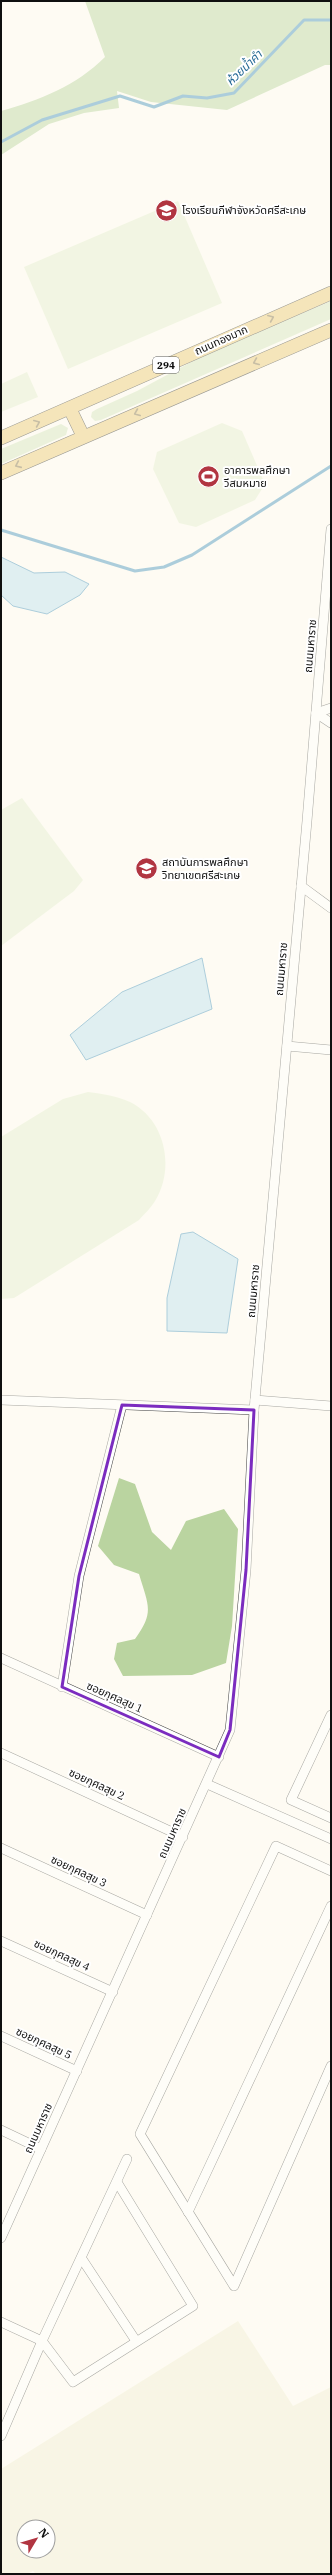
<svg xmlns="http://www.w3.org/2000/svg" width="332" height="2575" viewBox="0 0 332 2575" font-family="'IBM Plex Serif','Noto Sans Thai',serif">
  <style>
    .farmland { fill: #f2eed5; fill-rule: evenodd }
    .green { fill: #d5e5bf }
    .forest { fill: #bad4a0 }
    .pitch { fill: #e5eed0 }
    .water { fill: #bddff0; stroke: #4b96bf }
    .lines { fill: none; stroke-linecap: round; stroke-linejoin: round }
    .stream { stroke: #4b96bf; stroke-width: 3 }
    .minor-casing { stroke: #424242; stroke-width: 10 }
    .primary-casing { stroke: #202020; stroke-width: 14 }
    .minor { stroke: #fff; stroke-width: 9 }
    .primary { stroke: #eac977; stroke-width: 13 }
    .oneway { stroke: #877548 }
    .marked { fill: none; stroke: #7b2cbf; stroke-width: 3; stroke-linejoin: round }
    .labels { text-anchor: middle; stroke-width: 4; stroke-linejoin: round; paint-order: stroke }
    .shield { fill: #fff; stroke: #575757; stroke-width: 1 }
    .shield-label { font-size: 10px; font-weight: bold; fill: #0f0f0f }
    .poi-label { font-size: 11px; fill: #0f0f0f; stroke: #fff; text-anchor: start }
    .street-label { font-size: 11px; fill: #0f0f0f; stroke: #fff }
    .water-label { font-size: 12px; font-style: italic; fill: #256995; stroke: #fff }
  </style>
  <rect width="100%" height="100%" fill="#fefbf3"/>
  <path class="farmland" d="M238 2321 293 2406 331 2387V2574H36L33 2571 27 2574H1V2469ZM24 2527H48V2551H24Z"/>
  <g class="green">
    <polygon points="331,301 331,319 101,420 95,421 91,417 92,412 97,409 137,391 208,353"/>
    <polygon points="61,424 68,428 66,435 1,464 1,449"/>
  </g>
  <g class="forest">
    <path d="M85 1H331V65H325L227 110 151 102 117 91 119 108 84 113 49 124 1 155V111C40 100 76 86 105 57Z"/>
    <path d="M119 1478 135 1484 152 1532 171 1550 186 1521 224 1509 238 1529 232 1626 226 1663 192 1675 123 1676 114 1659 117 1643 135 1639C155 1612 148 1605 139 1574L114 1565 98 1546Z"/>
  </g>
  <g class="pitch">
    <polygon points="178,201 222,303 68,369 24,267"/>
    <polygon points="27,372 38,397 1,412 1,384"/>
    <polygon points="222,423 242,431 265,484 255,500 196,527 179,523 153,469 157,452"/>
    <polygon points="22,798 83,880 74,891 1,946 1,810"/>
    <path d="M88 1092C103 1094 117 1096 130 1102 166 1120 175 1169 155 1201 151 1208 144 1214 139 1220L14 1298 1 1299V1137L63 1099Z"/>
  </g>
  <g class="water">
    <polygon points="1,557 34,573 65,572 89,584 80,595 47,614 13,606 1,595"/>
    <polygon points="202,958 212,1009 86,1060 70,1035 122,992"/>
    <polygon points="193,1232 238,1259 227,1333 167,1331 167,1298 181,1234"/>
  </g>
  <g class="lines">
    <g class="stream">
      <polyline points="1,142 42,120 120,96 154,107 183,96 207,98 234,93 304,20 331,20"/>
      <polyline points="1,530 135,571 164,567 192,555 331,466"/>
    </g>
    <defs>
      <g id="minor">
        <polyline points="316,713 331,723"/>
        <polyline points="316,713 331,708"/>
        <polyline points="301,886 331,908"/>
        <polyline points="287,1046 331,1050"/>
        <polyline points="1,1400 254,1410"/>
        <polyline points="255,1400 331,1406"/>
        <polyline points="1,1658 219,1757"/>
        <polyline points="62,1687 79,1576 122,1405"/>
        <polyline points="331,1715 291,1800 331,1818"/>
        <polyline points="1,1753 183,1837"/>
        <polyline points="207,1784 331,1839"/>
        <polyline points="1,1848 147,1915"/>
        <polyline points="331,1871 276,1846 140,2134 234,2286 331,2066"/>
        <polyline points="1,1941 113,1992"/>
        <polyline points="1,2036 77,2071"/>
        <polyline points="1,2130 41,2149"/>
        <polyline points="188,2212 331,1906"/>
        <polyline points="1,2238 230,1730 246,1570 254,1410 307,821 331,529"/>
        <polyline points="82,2259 136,2341"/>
        <polyline points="1,2322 42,2341 73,2382 193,2306 117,2182"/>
        <polyline points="1,2436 42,2341 127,2159"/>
      </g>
      <g id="primary">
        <polyline points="70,409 83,436"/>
        <polyline points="1,438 331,293"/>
        <polyline points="1,473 331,330"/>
      </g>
    </defs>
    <use href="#minor" class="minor-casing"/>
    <use href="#primary" class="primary-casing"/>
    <use href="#minor" class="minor"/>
    <use href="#primary" class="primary"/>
  </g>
  <defs><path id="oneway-chevron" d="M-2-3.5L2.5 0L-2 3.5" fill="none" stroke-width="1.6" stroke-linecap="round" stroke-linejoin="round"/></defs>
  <g class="oneway">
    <use href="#oneway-chevron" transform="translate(271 318) rotate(-23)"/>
    <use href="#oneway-chevron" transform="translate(256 362) rotate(157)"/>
    <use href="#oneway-chevron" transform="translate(137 413) rotate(157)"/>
    <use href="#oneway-chevron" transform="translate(37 423) rotate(-23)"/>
    <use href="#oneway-chevron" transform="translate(18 465) rotate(156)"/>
  </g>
  <path d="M0 0H332V2575H0ZM122 1405 254 1410 246 1570 230 1730 219 1757 62 1687 79 1576Z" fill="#fefbf3" fill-opacity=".55" fill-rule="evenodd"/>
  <path class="marked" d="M122 1405 254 1410 246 1570 230 1730 219 1757 62 1687 79 1576Z"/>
  <defs>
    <symbol id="university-disc" viewBox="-11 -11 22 22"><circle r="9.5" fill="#b13541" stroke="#fff"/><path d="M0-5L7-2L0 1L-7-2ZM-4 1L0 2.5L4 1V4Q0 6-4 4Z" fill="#fff"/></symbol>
    <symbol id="stadium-disc" viewBox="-11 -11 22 22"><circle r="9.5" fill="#b13541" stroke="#fff"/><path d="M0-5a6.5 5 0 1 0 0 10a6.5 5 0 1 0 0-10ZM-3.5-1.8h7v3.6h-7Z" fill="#fff"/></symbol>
  </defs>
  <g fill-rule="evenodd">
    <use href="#university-disc" x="154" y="198" width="25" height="25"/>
    <use href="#stadium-disc" x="196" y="464" width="25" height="25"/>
    <use href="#university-disc" x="134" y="856" width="25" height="25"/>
  </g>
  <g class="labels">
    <rect class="shield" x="153" y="357" width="26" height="16" rx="3"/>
    <g class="shield-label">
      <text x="166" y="369">294</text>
    </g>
    <g class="poi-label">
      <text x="182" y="214">โรงเรียนกีฬาจังหวัดศรีสะเกษ</text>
      <text x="224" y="474">อาคารพลศึกษา<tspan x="224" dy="13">วีสมหมาย</tspan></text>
      <text x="162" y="866">สถาบันการพลศึกษา<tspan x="162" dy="13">วิทยาเขตศรีสะเกษ</tspan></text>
    </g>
    <g class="street-label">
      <text transform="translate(221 340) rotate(-24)" y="4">ถนนทองมาก</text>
      <text transform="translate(310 646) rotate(-85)" y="4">ถนนมหาราช</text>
      <text transform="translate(281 969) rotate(-85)" y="4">ถนนมหาราช</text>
      <text transform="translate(253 1291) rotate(-85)" y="4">ถนนมหาราช</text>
      <text transform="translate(115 1697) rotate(24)" y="4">ซอยกุศลสุข 1</text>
      <text transform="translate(97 1784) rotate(25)" y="4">ซอยกุศลสุข 2</text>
      <text transform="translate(172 1833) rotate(-66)" y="4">ถนนมหาราช</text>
      <text transform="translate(79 1871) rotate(25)" y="4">ซอยกุศลสุข 3</text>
      <text transform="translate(62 1955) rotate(25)" y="4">ซอยกุศลสุข 4</text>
      <text transform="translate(44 2043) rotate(25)" y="4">ซอยกุศลสุข 5</text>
      <text transform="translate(38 2128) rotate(-66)" y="4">ถนนมหาราช</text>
    </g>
    <g class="water-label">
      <text transform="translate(244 68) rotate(-44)" y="4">ห้วยน้ำคำ</text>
    </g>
  </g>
  <rect width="332" height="2575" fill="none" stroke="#0f0f0f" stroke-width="4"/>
  <g transform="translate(36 2539) rotate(52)"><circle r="19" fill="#ffffff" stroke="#9f9f9f"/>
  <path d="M0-3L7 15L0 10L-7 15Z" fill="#b13541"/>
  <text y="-6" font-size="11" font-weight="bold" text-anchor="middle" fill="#0f0f0f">N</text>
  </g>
</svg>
